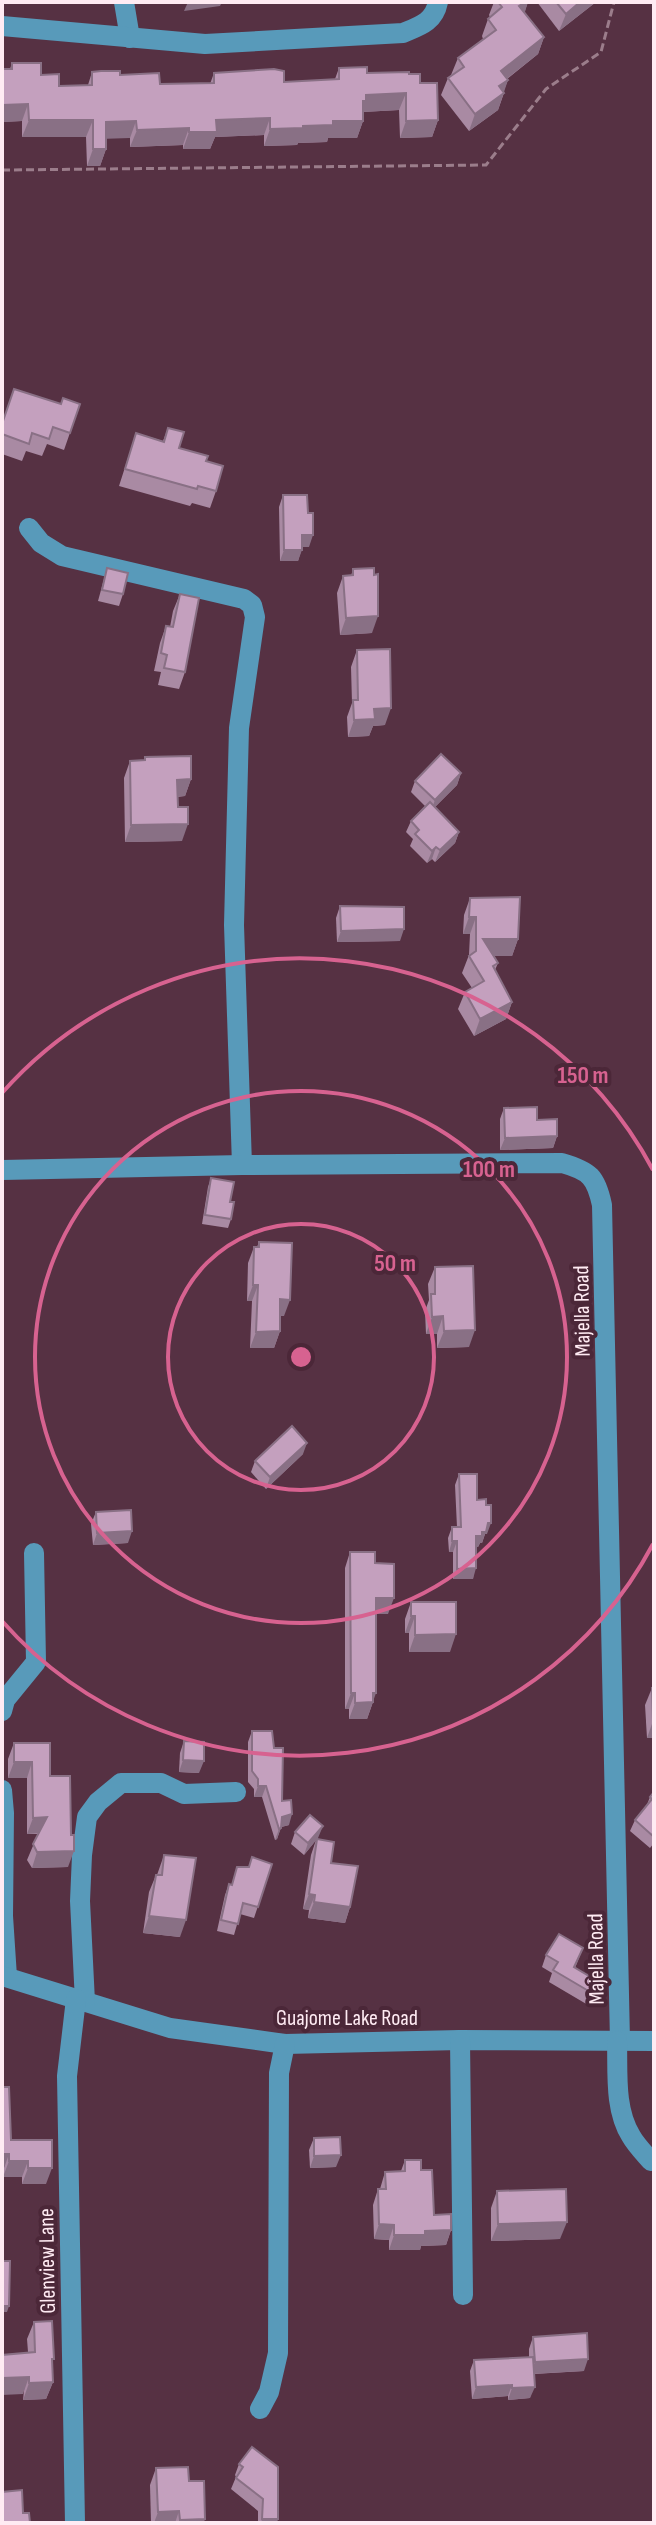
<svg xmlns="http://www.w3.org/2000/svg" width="656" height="2525" viewBox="0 0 656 2525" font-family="'Sofia Sans Condensed',sans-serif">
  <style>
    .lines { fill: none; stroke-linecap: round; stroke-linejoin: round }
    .path { stroke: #9b7d8b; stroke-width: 3; stroke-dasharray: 8 4; stroke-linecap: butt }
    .minor { stroke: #589aba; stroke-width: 20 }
    .wall { fill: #a98aa3 }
    .shaded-wall { fill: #897085 }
    .building { fill: #c4a0be; stroke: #897085; stroke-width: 2 }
    .ring { fill: none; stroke: #d76290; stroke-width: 4 }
    .labels { text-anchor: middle; stroke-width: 8; stroke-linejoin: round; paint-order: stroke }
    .street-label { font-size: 22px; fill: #ffebf3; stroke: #4b2738 }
    .centre { fill: #d76290; stroke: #4b2738; stroke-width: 4 }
    .ring-label { font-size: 24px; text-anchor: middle; font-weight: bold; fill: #d76290; stroke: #4b2738; stroke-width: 8; stroke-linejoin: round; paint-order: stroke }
  </style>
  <rect width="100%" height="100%" fill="#563143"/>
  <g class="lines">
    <polyline class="path" points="2,170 486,165 546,89 601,52 614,2"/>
    <g class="minor">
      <polyline points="124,2 130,38"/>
      <path d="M2 26 205 44 403 33C420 26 434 22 438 2"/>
      <polyline points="29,528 41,543 62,556 244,599 252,605 255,617 239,728 234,925 242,1165"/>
      <path d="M2 1170 242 1165 562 1163C590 1171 596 1177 602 1205L620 2041"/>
      <polyline points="2,1711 5,1700 36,1662 34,1553"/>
      <polyline points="2,1790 4,1813 3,1916 7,1977"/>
      <polyline points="2,1976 170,2028 285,2044 460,2040 654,2041"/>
      <polyline points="85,2002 80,1901 82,1855 87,1817 98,1802 121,1783 161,1783 184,1794 236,1792"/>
      <polyline points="460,2040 463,2295"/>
      <path d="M617 2041C618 2071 614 2109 631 2136 636 2145 644 2153 651 2161"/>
      <polyline points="260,2409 269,2392 278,2353 279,2073 285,2044"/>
      <polyline points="75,2523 67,2076 76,1999"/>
    </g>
  </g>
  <g class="wall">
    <polygon points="494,2 528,2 524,13 544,37 538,54 507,79 508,80 503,92 504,93 498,110 469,131 441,95 448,78 451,75 458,58 483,39 482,36 488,19 490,17 489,15"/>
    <polygon points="537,2 596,2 559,31"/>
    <polygon points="12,63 41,75 59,86 88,85 92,72 120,75 160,84 210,84 214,73 284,82 321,81 335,79 339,68 367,73 409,74 420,83 438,120 432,137 400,138 399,110 363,112 363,121 357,138 328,138 327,142 298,143 297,145 264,146 264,135 215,137 210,149 183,149 183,145 130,147 130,138 106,138 106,149 100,166 87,166 86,137 22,137 22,121 2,122 2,69 10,69"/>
    <polygon points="61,404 80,404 64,450 47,444 42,456 26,451 22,461 2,454 2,423"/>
    <polygon points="168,428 179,448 206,461 216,491 210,508 192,503 190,506 119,486 136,433 163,441"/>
    <polygon points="283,495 309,547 302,547 298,561 280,561 279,507"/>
    <polygon points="107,568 123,594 119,606 98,601"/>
    <polygon points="353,569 372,633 340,635 337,593 343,576 351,576"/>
    <polygon points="180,594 185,672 179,689 158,685 161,672 154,671 160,643 166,626 170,627 173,611"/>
    <polygon points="357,650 385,725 373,726 369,736 348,737 347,717 352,703 351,667"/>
    <polygon points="145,757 191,779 185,796 177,797 182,841 125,842 124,778 130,761 144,760"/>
    <polygon points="461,773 457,785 435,807 459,832 455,843 435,862 432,859 427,863 410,846 413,839 406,832 411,821 425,806 411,792 415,781"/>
    <polygon points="470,898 518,939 512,956 494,956 498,963 495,970 512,1002 506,1019 474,1036 458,1009 465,992 472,988 462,973 469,955 470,934 463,934 464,915"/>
    <polygon points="340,906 400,941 337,942 336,918"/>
    <polygon points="504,1108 537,1120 557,1136 553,1148 500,1150 500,1119"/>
    <polygon points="211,1178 230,1202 231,1219 228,1228 202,1224 208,1187"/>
    <polygon points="259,1242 284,1316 280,1316 280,1331 274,1348 250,1348 252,1301 247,1301 248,1263 254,1247 257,1247"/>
    <polygon points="435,1267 469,1347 437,1348 437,1334 426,1334 425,1311 429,1300 428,1284"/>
    <polygon points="303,1454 266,1489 251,1472 255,1461"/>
    <polygon points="459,1474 477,1500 487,1534 485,1534 482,1543 480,1543 478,1547 476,1547 473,1579 453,1579 453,1552 449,1552 448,1538 452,1527 457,1527 455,1485"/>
    <polygon points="96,1512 128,1543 93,1545 91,1524"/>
    <polygon points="350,1552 375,1563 388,1614 376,1614 373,1702 367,1719 349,1719 349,1709 345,1709 345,1568"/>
    <polygon points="411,1602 450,1652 409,1652 409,1633 405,1633 405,1619"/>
    <polygon points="652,1688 654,1738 647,1738 645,1705"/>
    <polygon points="252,1731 274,1748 282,1801 289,1825 281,1827 277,1839 275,1840 262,1797 254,1797 254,1789 248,1782 248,1742"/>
    <polygon points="184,1741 199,1773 179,1772 180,1753"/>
    <polygon points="14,1743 50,1776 68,1867 32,1868 27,1860 38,1834 27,1834 27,1778 8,1778 8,1759"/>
    <polygon points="654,1792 654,1843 650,1848 630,1831 635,1820 646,1807 650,1797"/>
    <polygon points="295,1832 318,1838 317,1839 331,1863 350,1907 345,1923 308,1918 309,1910 303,1909 311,1855 316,1840 304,1855 291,1844"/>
    <polygon points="164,1855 180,1937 143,1933 149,1892 156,1875 157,1875"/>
    <polygon points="272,1864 254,1918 240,1914 234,1935 217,1931 225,1895 229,1884 231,1885 248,1867"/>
    <polygon points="583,1948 575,1968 599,1982 594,1994 588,2005 549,1982 552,1973 542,1967 546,1955"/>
    <polygon points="314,2138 336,2167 310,2168 309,2150"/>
    <polygon points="11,2140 46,2184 22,2184 22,2177 3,2177 3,2171"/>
    <polygon points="405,2160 421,2170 434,2215 451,2230 446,2245 421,2246 420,2250 389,2250 389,2240 374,2239 373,2205 378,2189 380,2189 385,2172 401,2171"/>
    <polygon points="497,2191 560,2239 491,2241 491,2208"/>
    <polygon points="34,2322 52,2365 53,2382 46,2399 23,2400 28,2352 27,2339"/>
    <polygon points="533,2337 584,2371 534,2374 530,2398 508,2400 508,2396 472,2399 470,2371 474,2360 529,2357 529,2349"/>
    <polygon points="252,2447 277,2523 258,2523 258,2511 231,2489 236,2477 235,2475 239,2464"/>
    <polygon points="156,2468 189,2481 205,2519 203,2523 151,2523 150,2485"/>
  </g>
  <g class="shaded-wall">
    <polygon points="188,2 222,2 220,6 184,11"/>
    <polygon points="525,2 528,2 524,15 519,6"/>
    <polygon points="580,2 596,2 559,31 566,14"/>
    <polygon points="544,37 538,54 495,88 501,71"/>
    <polygon points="508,80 498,110 469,131 475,114 499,86"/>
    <polygon points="406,93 399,110 362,112 357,118 366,95"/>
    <polygon points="28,104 22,121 2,122 2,105"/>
    <polygon points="270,118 264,135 215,137 210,149 183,149 189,132 216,120"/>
    <polygon points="29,120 93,120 86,137 22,137"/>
    <polygon points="438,120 432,137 400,138 406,121"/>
    <polygon points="136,121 130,138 100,139 106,122"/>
    <polygon points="333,121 363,121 357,138 328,138 327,142 298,143 297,145 264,146 270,129"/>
    <polygon points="189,128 183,145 130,147 137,130"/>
    <polygon points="93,149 106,149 100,166 87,166"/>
    <polygon points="302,535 313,535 309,547 298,547"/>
    <polygon points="284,550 302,550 298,561 280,561"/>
    <polygon points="378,616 372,633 340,635 346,618"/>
    <polygon points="391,708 385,725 373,726 369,736 348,737 354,720 374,709"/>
    <polygon points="461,773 457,785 431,811 435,800"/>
    <polygon points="191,779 185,796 171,797 177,780"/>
    <polygon points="188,824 182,841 125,842 131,825"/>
    <polygon points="459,832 455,843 435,862 440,850"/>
    <polygon points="436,847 432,859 427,863 432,851"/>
    <polygon points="469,917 476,917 470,934 463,934"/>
    <polygon points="404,929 400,941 337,942 341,931"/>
    <polygon points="483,939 518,939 512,956 477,956"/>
    <polygon points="512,1002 506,1019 474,1036 480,1019"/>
    <polygon points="557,1136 553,1148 500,1150 505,1138"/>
    <polygon points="253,1285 258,1285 252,1301 247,1301"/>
    <polygon points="280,1299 290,1300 284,1316 274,1316"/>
    <polygon points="443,1316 437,1334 426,1334 432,1317"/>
    <polygon points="475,1330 469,1347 437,1348 444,1331"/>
    <polygon points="280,1331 274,1348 250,1348 256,1332"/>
    <polygon points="307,1443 303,1454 266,1489 270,1477"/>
    <polygon points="488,1523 491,1523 487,1534 485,1534 482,1543 480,1543 478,1547 472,1547 476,1536 482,1532"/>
    <polygon points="132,1531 128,1543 93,1545 97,1533"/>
    <polygon points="452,1541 457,1541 453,1552 449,1552"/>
    <polygon points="476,1568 473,1579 453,1579 457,1569"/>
    <polygon points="376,1598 394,1598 388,1614 370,1614"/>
    <polygon points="411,1616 415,1616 409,1633 405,1633"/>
    <polygon points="456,1634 450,1652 409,1652 415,1635"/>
    <polygon points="351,1693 355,1693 349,1709 345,1709"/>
    <polygon points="373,1693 376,1693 367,1719 349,1719 355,1703"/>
    <polygon points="653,1721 654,1721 654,1738 647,1738"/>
    <polygon points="183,1760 204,1761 199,1773 179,1772"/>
    <polygon points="14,1762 32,1762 27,1778 8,1778"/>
    <polygon points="258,1786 266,1786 262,1797 254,1797"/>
    <polygon points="292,1814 289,1825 278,1828 282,1817"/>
    <polygon points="47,1817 41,1833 27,1834 33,1818"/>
    <polygon points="323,1826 318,1838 304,1855 308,1843"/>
    <polygon points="281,1828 277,1839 275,1840 279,1829"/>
    <polygon points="74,1851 68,1867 32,1868 37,1852"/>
    <polygon points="309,1894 315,1895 309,1910 303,1909"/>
    <polygon points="314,1902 350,1907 345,1923 308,1918"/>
    <polygon points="149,1916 186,1920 180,1937 143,1933"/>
    <polygon points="599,1982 594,1994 588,2005 592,1993"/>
    <polygon points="2,2154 9,2154 3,2171 2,2171"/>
    <polygon points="341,2155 336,2167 310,2168 314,2156"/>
    <polygon points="9,2161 28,2161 22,2177 3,2177"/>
    <polygon points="28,2168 52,2168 46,2184 22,2184"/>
    <polygon points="567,2222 560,2239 491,2241 498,2224"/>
    <polygon points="379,2224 394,2225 389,2240 374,2239"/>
    <polygon points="451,2230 446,2245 421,2246 420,2250 389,2250 394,2235 425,2231"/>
    <polygon points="2,2306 9,2306 7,2312 2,2312"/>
    <polygon points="588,2359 584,2371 530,2374 535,2362"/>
    <polygon points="29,2377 23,2394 2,2395 2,2378"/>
    <polygon points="53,2382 46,2399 23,2400 29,2383"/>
    <polygon points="512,2385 508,2396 472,2399 476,2387"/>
    <polygon points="535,2387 530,2398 508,2400 512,2388"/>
    <polygon points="179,2511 175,2523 154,2523 158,2512"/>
    <polygon points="205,2519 203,2523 178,2523 180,2520"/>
    <polygon points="262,2519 278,2519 277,2523 261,2523"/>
  </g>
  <g class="building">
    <polygon points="498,2 525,2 519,6 544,37 501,71 508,80 499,86 504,93 475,114 448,78 464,67 458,58 496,30 488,19 502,7"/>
    <polygon points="556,2 580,2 566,14"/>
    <polygon points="12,63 41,63 41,75 59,74 59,86 92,85 92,72 101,71 120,71 120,75 159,73 160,84 214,83 214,73 274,69 284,71 284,82 339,79 339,68 367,67 367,73 409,72 409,74 420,74 420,83 437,83 438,120 406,121 406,93 366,95 366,101 363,101 363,121 333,121 333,125 303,126 303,128 270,129 270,118 216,120 217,132 189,132 189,128 137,130 136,121 106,122 106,149 93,149 93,120 29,120 28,104 2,105 2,69 12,69"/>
    <polygon points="14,389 61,404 63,398 80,404 70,433 53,427 49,439 32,433 29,444 2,434 2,424"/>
    <polygon points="168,428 184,432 179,448 208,456 206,461 223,466 216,491 198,486 197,489 125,469 136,433 164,442"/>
    <polygon points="283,495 307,495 308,513 313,513 313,535 302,535 302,550 284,550"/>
    <polygon points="107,568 128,573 123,594 102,590"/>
    <polygon points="374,568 374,575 378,574 378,616 346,618 343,576 353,575 353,569"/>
    <polygon points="180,594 199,598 185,672 164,668 167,655 161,653 166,626 173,627"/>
    <polygon points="390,649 391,708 374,709 375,719 354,720 353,700 358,700 357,650"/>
    <polygon points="441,754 461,773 435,800 415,781"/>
    <polygon points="191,756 191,779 177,780 178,807 188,807 188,824 131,825 130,761 145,760 145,757"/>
    <polygon points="430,802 459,832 440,850 436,847 432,851 415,834 419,830 411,821"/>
    <polygon points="520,897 518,939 483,939 498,963 493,966 512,1002 480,1019 465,992 484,981 469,956 476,951 476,917 469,917 470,898"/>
    <polygon points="340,906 404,907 404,929 341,931"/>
    <polygon points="537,1107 537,1120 557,1119 557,1136 505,1138 504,1108"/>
    <polygon points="211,1178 234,1182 230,1202 234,1202 231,1219 205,1215"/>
    <polygon points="259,1242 292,1243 290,1300 280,1299 280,1331 256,1332 258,1285 253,1285 254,1247 259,1247"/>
    <polygon points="473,1266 475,1330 444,1331 443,1316 432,1317 431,1294 435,1294 435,1267"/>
    <polygon points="292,1426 307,1443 270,1477 255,1461"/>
    <polygon points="459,1474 477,1474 477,1500 486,1499 486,1505 491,1505 491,1523 488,1523 486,1532 482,1532 482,1536 476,1536 476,1568 457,1569 457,1541 452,1541 452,1527 461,1527"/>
    <polygon points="131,1510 132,1531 97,1533 96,1512"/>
    <polygon points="350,1552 375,1552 375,1563 394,1564 394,1598 376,1598 376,1693 373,1693 373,1702 355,1703 355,1693 351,1693"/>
    <polygon points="411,1602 456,1602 456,1634 415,1635 415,1616 411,1616"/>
    <polygon points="652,1688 654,1688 654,1721 653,1721"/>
    <polygon points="252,1731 272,1731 274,1748 283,1748 282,1801 291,1800 292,1814 282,1817 281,1828 279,1829 266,1786 258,1786 258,1779 252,1771"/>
    <polygon points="184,1741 204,1742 204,1761 183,1760"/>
    <polygon points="14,1743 50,1743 50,1776 70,1776 71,1835 74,1835 74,1851 37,1852 33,1844 47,1817 33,1818 32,1762 14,1762"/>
    <polygon points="654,1792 654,1837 635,1820 652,1799 650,1797"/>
    <polygon points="310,1815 323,1826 308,1843 295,1832"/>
    <polygon points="317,1839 334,1842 331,1863 358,1866 350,1907 314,1902 315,1895 309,1894"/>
    <polygon points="164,1855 196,1858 186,1920 149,1916 156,1875 162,1875"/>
    <polygon points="252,1857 272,1864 258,1907 243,1903 238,1924 221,1920 229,1884 232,1885 237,1867 249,1867"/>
    <polygon points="559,1934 583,1948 574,1967 599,1982 592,1993 553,1970 558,1962 546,1955"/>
    <polygon points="2,2087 9,2087 11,2140 52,2140 52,2168 28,2168 28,2161 9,2161 9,2154 2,2154"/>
    <polygon points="340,2137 341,2155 314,2156 314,2138"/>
    <polygon points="405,2160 421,2160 421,2170 432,2170 434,2215 451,2214 451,2230 425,2231 425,2235 394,2235 394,2225 379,2224 378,2189 386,2189 385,2172 405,2171"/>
    <polygon points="566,2189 567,2222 498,2224 497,2191"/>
    <polygon points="2,2261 10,2261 9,2306 2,2306"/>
    <polygon points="52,2321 54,2359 52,2359 53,2382 29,2383 29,2377 2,2378 2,2355 35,2352 34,2322"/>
    <polygon points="587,2333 588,2359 535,2362 533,2337"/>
    <polygon points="533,2357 535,2387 512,2388 512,2385 476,2387 474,2360"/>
    <polygon points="252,2447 278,2467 278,2519 262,2519 263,2499 236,2478 243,2467 239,2464"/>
    <polygon points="188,2467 189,2481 204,2481 205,2519 180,2520 179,2511 158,2512 156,2468"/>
    <polygon points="22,2490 23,2513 29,2513 30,2523 2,2523 2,2492"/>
  </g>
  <g class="ring">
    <circle cx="301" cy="1357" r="133"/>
    <circle cx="301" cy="1357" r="266"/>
    <path d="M653 1544A399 399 0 0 1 2 1621M2 1093A399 399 0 0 1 653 1170"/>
  </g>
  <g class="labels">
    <g class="street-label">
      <text transform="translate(581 1311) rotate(-91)" y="8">Majella Road</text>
      <text transform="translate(595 1959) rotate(-91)" y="8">Majella Road</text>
      <text x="347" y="2025">Guajome Lake Road</text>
      <text transform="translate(46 2261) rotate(-91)" y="8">Glenview Lane</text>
    </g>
  </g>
  <circle cx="301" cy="1357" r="12" class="centre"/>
  <g class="ring-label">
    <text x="583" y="1083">150 m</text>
    <text x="489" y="1177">100 m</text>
    <text x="395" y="1271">50 m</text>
  </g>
  <rect width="656" height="2525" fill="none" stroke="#ffebf3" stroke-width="8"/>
</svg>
